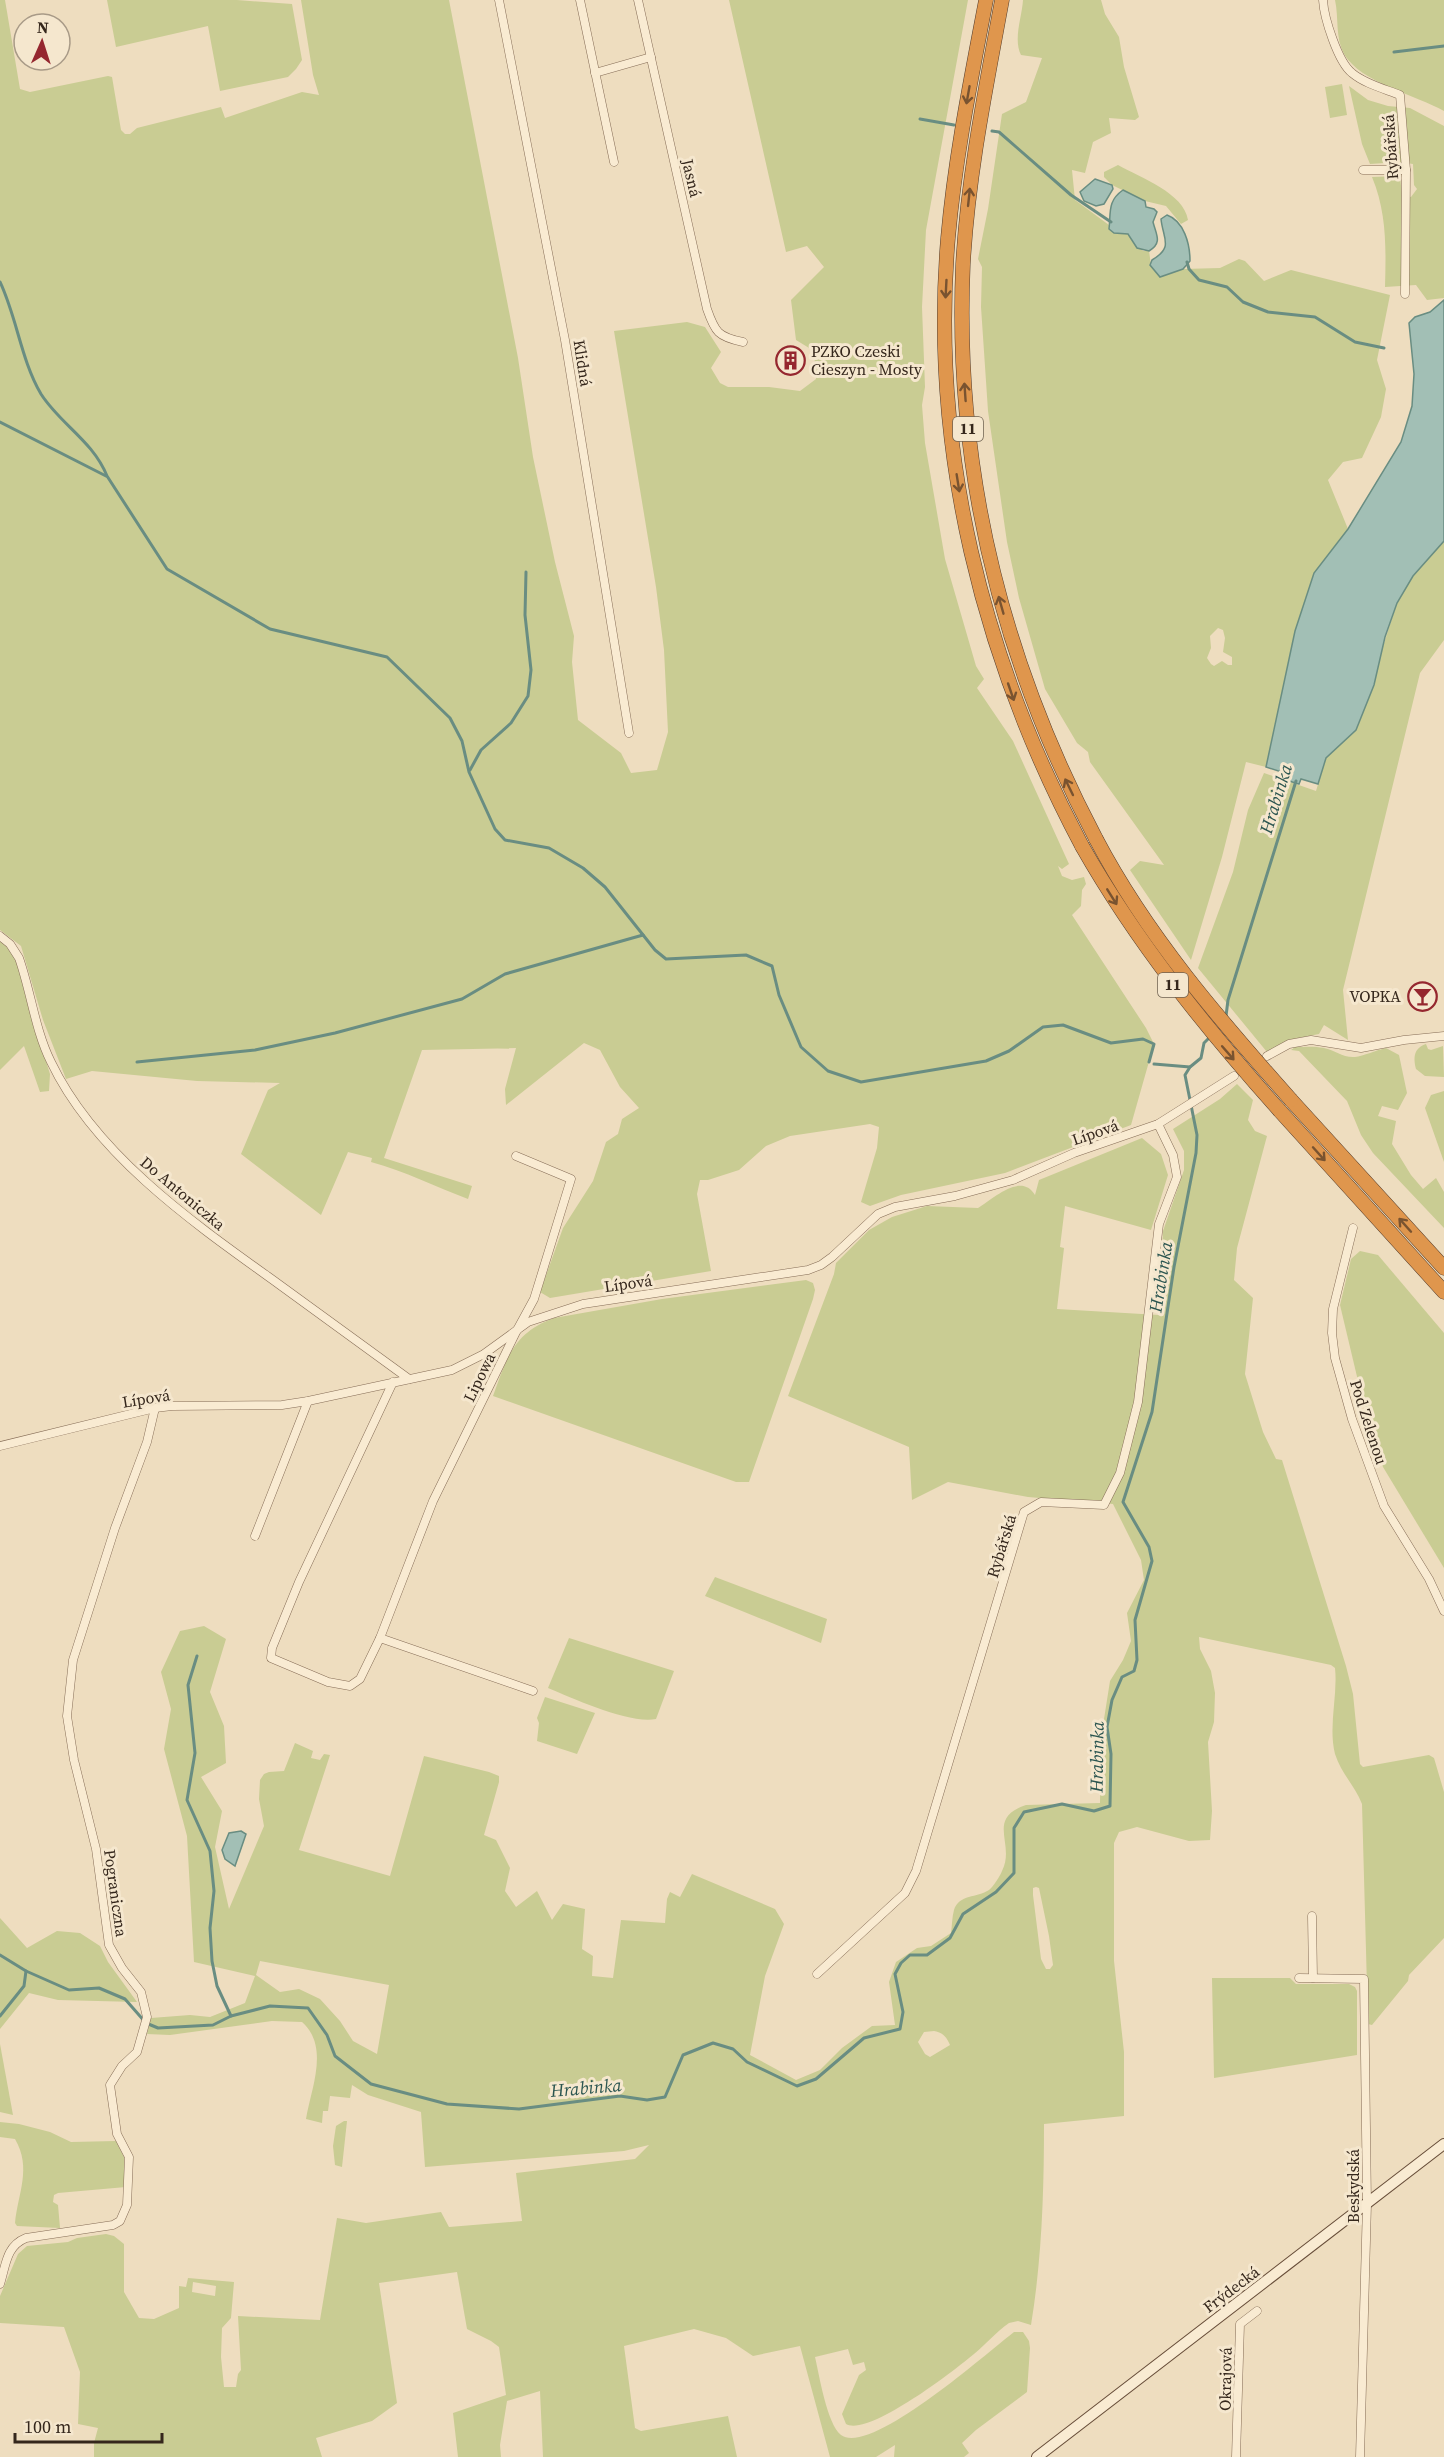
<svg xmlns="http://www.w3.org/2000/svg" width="1444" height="2457" viewBox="0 0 1444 2457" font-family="'Source Serif 4',serif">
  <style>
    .green { fill: #c9cc93; fill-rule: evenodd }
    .water { fill: #a2bfb5; stroke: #698d82; stroke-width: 1.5 }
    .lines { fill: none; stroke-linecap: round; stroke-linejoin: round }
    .stream { stroke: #698d82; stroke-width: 3 }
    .street-casing { stroke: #866d57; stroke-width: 9 }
    .secondary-casing { stroke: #684e3a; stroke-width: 12 }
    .highway-casing { stroke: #543c2c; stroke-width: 15 }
    .street { stroke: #f9ebd2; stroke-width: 8 }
    .secondary { stroke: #f9ebd2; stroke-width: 10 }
    .highway { stroke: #df964d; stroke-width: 14 }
    .highway-bridge-casing { stroke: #543c2c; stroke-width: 15; stroke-linecap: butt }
    .highway-bridge { stroke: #df964d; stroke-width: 14 }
    .oneway { stroke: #795330 }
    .labels { text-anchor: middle; stroke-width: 6; stroke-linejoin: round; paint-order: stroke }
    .shield { fill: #f5e7ce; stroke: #6f6151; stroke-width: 1.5 }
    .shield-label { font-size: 15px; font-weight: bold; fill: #35271c }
    .street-label { font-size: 16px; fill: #35271c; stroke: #f5e7ce }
    .poi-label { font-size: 16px; fill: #35271c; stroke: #f5e7ce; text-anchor: start }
    .water-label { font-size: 18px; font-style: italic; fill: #2b5550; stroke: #f5e7ce }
  </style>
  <rect width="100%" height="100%" fill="#eeddbf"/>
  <g class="green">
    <path d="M0 0H5L20 89 30 92 108 76 112 77 121 130 125 134H130L137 128 221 107 225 118 302 92 319 95 313 75 301 0H449L518 358 533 457 555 562 574 636 572 662 578 720 621 753 631 773 657 770 668 732 664 650 656 587 614 331 687 322 705 327 721 352 711 368 720 383 728 387H769L800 391 816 379 814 351 796 340 791 300 824 267 807 246 786 252 729 0H968L926 230 922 307 925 387 922 405 925 443 945 559 976 666 984 679 977 688 1013 741 1069 864 1062 869 1058 866 1062 876 1072 880 1084 877 1086 884 1082 890 1081 906 1072 915 1146 1028 1154 1044 1131 1125 1005 1173 901 1195 870 1206 861 1202 877 1148 879 1127 870 1124 790 1136 766 1146 739 1170 708 1180H700L697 1194 711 1271 550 1298 540 1292 563 1228 593 1181 606 1142 618 1134 622 1119 639 1108 620 1087 600 1050 584 1043 506 1105 505 1089 516 1048 422 1050 384 1158 472 1186 468 1199C436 1187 405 1171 371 1162L372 1158 348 1152 321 1215 241 1154 268 1090 280 1083 197 1081 92 1071 66 1079 43 1020 21 946 0 930Z"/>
    <polygon points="107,0 237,0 292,4 302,60 296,69 288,77 220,91 208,26 116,47"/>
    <path d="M1023 0H1101L1105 14 1119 37 1124 67 1139 117 1135 120 1109 118 1111 133 1093 142 1085 173 1072 170 1075 200 1109 225V229L1114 233 1128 234 1143 251H1149L1151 265 1160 277 1183 269 1220 268 1239 259 1245 261 1264 281 1291 270 1390 295 1377 360 1386 389 1381 417 1362 458 1343 462 1328 480 1348 529 1314 573 1295 631 1266 767 1246 762 1222 857 1191 960 1130 870 1140 861 1164 865 1090 762 1088 752 1077 743 1045 689 1019 598 1007 542 988 411 981 307 982 267 978 259 988 209 1002 114 1026 102 1042 58 1021 55C1013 39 1022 17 1023 0ZM1218 628 1223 630 1225 638 1223 652 1232 657V665H1228L1222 661 1214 666 1211 664 1207 658 1211 648 1210 636Z"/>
    <path d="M1335 0H1444V111C1416 95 1361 83 1344 54 1335 37 1339 18 1335 0Z"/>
    <polygon points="1342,84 1347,115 1330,118 1325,87"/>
    <path d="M1349 86 1368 100 1388 106 1410 108 1444 126V298L1427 300 1416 285 1385 287C1386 249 1387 213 1372 177L1400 176 1402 195 1411 197 1417 189 1414 185 1413 164 1399 162 1370 164 1362 144Z"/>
    <path d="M1118 165C1141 178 1184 193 1188 220L1181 224 1166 206 1145 201 1112 185 1104 177V172Z"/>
    <polygon points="1444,541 1444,640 1420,673 1343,990 1348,1040 1324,1025 1319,1034 1294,1039 1267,1052 1198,968 1233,872 1248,810 1264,773 1316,791 1326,758 1356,730 1397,603 1413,576"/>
    <polygon points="0,941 8,948 18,963 27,1001 50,1074 49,1091 40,1092 24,1046 0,1070"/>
    <path d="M1426 1044 1428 1049 1431 1050 1443 1046 1444 1077 1425 1076 1416 1069C1413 1057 1414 1048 1426 1044Z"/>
    <path d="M1295 1047C1304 1047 1314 1046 1324 1048 1335 1050 1343 1058 1355 1057 1363 1056 1377 1050 1386 1048L1399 1055 1407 1093 1398 1110 1382 1106 1378 1116 1396 1121 1392 1144 1411 1175 1423 1189 1436 1178 1444 1192V1228L1373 1153 1361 1135 1347 1101 1299 1051 1291 1050Z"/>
    <path d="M1237 1084 1253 1100 1248 1120 1255 1131 1267 1136 1237 1248 1234 1280 1253 1298 1245 1374 1263 1432 1276 1459 1282 1460 1346 1666 1353 1694 1360 1764 1363 1767 1429 1755 1434 1758 1444 1792V1938L1409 1975 1408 1981 1372 2025 1368 2024 1362 1804C1355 1786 1341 1773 1335 1754 1328 1726 1338 1696 1335 1668L1331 1665 1199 1637 1200 1649 1211 1671 1215 1693 1214 1722 1208 1742 1212 1811 1210 1840 1189 1841 1137 1827 1119 1832 1114 1843V1961L1124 2052V2116L1044 2124C1044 2191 1042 2258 1031 2325L1018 2321 1009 2323C996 2332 986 2344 974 2354 954 2371 868 2437 846 2424L842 2414 859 2375 866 2370 864 2362 853 2365 848 2349 815 2357C819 2374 827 2424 841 2435 870 2457 988 2352 1014 2332H1023L1029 2341 1030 2348 1027 2392 976 2430 962 2443 969 2453 964 2457H894L895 2445 876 2457H830L800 2346 753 2356 726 2338 694 2329 624 2346 635 2428 641 2431 728 2416 737 2457H543L540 2391 507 2401 500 2445 501 2457H458L453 2413 506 2395 499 2347 491 2341 467 2329 457 2272 379 2283 397 2403 372 2421 316 2438 322 2457H94V2443L98 2428 78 2424 80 2372 64 2327 0 2323V2296L18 2254 27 2246 68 2242 77 2238 106 2234 114 2236 124 2244V2292L139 2318 154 2319 179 2308V2286L186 2287 188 2278 234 2282 231 2318 222 2328 221 2357 224 2387H236L238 2374 241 2370 238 2316 320 2320 337 2218 366 2223 441 2212 449 2227 522 2221 516 2173 635 2159 649 2145 624 2151 425 2167 421 2112 368 2095 352 2085 350 2098 330 2096 328 2111H323L322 2123 306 2119C311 2088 330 2047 302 2022L272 2021 170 2035 147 2034 151 2018 190 2015 210 2017 245 2003 255 1976 194 1962 187 1836 164 1749 171 1709 161 1672 180 1631 204 1626 226 1639 210 1692 224 1726 226 1763 201 1777 222 1811 215 1847 229 1909 264 1826 259 1799 260 1780 264 1774 269 1772 284 1771 295 1743 313 1751 311 1758 320 1760 324 1754 330 1755 299 1850 390 1876 424 1756 489 1772 499 1776V1782L484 1835 496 1840 510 1868 505 1891 516 1907 537 1891 552 1920 563 1904 585 1909 582 1949 593 1956 592 1976 613 1978 621 1920 665 1923 667 1899 670 1892 680 1897 692 1874 775 1909 784 1924 765 1976 750 2055 796 2080 820 2070 842 2048 872 2026 895 2025 889 1982 896 1962 917 1948 931 1946 951 1933C952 1926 952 1917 954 1910 959 1894 977 1898 989 1890 993 1887 1000 1876 1002 1871 1016 1844 985 1819 1026 1805L1100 1803 1101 1738 1110 1681 1123 1660 1131 1641 1127 1613 1144 1580 1141 1560 1113 1504 1028 1497 948 1482 912 1500 909 1447 788 1396 834 1274 836 1263 869 1230 892 1217 927 1206 978 1208C994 1198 1021 1172 1035 1195L1039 1180 1142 1138 1161 1154 1168 1175 1151 1230 1065 1206 1060 1247 1064 1248 1057 1309 1159 1315 1163 1231 1184 1170V1151L1173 1129 1220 1099ZM1036 1887 1039 1888 1049 1936 1053 1965 1050 1969H1046L1041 1959 1033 1895V1888ZM260 1961 389 1985 377 2054 353 2041 340 2021 320 1999 299 1989 280 1992 256 1975ZM934 2031C943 2033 946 2036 950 2045L930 2057 925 2054 918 2042 924 2032ZM193 2282 216 2286 215 2296 192 2292Z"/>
    <polygon points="1444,1091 1444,1162 1425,1108 1431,1095"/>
    <polygon points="1360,1251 1378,1255 1444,1333 1444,1568 1383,1467 1359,1385 1340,1305 1351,1259"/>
    <path d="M806 1280 813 1283 815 1290 813 1299 749 1482H736L493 1396C507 1358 513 1333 554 1318L662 1299Z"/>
    <polygon points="715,1577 827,1619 821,1643 705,1596"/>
    <path d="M569 1638 674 1671 656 1719C628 1724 575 1699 548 1688Z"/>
    <polygon points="545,1697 595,1713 577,1754 537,1741 539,1723 537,1718"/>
    <polygon points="0,1918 27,1948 57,1931 80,1933 100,1946 108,1962 137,2002 58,2000 29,1993 0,2029"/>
    <polygon points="1212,1978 1290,1978 1296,1984 1349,1984 1355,1987 1357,1991 1357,2055 1214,2078"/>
    <polygon points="0,2044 13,2115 0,2112"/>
    <polygon points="344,2121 347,2121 342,2167 335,2165 333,2146 336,2126"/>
    <path d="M0 2122 19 2124 50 2132 71 2142 116 2141 124 2157 126 2187 58 2193 54 2195 53 2202 58 2205 60 2228 17 2226 15 2223C18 2193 32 2168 15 2139L0 2137Z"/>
  </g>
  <g class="water">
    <polygon points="1095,179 1112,185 1113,189 1104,204 1096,206 1084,201 1080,192"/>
    <path d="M1123 190 1145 201 1146 207 1154 209 1157 212 1153 222C1156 234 1163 243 1149 251L1137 248 1128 234 1114 233 1109 229C1111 213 1107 201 1123 190Z"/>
    <path d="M1167 215C1184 221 1190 244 1190 261L1183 269 1160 277 1150 265 1152 260C1174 247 1163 239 1161 219Z"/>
    <polygon points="1444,300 1444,541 1413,576 1397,603 1385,637 1374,685 1356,730 1326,758 1318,784 1301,779 1299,784 1289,781 1291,775 1266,767 1295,631 1314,573 1348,529 1401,442 1412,406 1414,374 1409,323 1415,317 1430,312"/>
    <polygon points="241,1831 246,1834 235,1866 225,1859 222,1850 229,1833"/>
  </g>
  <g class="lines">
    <g class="stream">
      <polyline points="1394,52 1444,46"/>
      <polyline points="920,119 954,125"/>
      <polyline points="992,131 999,132 1071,195 1111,222"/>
      <polyline points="1187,262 1189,269 1199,280 1227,287 1243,302 1268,312 1315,317 1355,342 1384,348"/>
      <path d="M0 282C17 318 21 360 41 394 60 424 93 441 107 476L167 569 270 629 387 657 450 718 462 741 469 772 495 829 505 840 549 848 583 868 605 887 655 950 666 959 746 955 772 966 779 995 801 1047 828 1071 861 1082 986 1061 1009 1051 1043 1027 1063 1025 1111 1043 1143 1039 1154 1044 1149 1062"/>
      <polyline points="0,422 106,476"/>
      <polyline points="470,770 481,750 511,723 528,696 531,670 525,615 526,572"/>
      <polyline points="1226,1016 1228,1000 1296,781"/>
      <polyline points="137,1062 255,1050 335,1033 462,999 505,974 643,935"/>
      <polyline points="1154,1064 1190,1067"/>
      <polyline points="197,1656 188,1685 195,1753 187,1800 210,1851 214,1891 210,1928 212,1961 217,1986 231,2016"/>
      <polyline points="0,1955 26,1971 69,1990 99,1988 125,1999 146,2023 158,2028 213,2025 231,2016 270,2006 308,2008 327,2035 335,2056 371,2084 447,2104 519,2109 620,2096 647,2100 665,2097 683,2055 713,2043 733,2049 747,2062 797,2086 816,2079 864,2038 900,2029 903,2012 895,1974 901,1963 910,1955 927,1955 950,1938 963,1914 996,1892 1014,1873 1014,1828 1024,1812 1062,1804 1094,1811 1110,1806 1111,1754 1107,1727 1112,1700 1122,1677 1134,1671 1137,1660 1135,1620 1152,1561 1149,1547 1123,1502 1152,1412 1174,1267 1196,1153 1197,1135 1185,1075 1190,1067 1201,1058 1204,1043 1210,1037"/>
      <polyline points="0,2016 24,1986 26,1971"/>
    </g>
    <defs>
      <g id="street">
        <polyline points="499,0 565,340 629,733"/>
        <polyline points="580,0 614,162"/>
        <path d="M638 0 707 309C715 332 718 337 743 342"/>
        <path d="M1323 0C1324 18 1338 62 1352 73 1365 84 1385 89 1400 95L1406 170 1405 294"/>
        <polyline points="595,73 651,57"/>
        <polyline points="1363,170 1406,170"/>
        <path d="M0 936 10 944 19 958C31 992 35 1030 51 1062 95 1154 192 1222 273 1280 318 1313 364 1346 409 1379"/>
        <polyline points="1267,1056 1289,1044 1311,1040 1361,1048 1404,1040 1444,1036"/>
        <polyline points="1353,1228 1333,1309 1332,1333 1335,1358 1352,1419 1384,1506 1429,1579 1444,1611"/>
        <polyline points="393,1382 299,1582 272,1648 271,1658 328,1682 350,1686 360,1679 380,1638 433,1501 516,1332 534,1299 571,1179 516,1156"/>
        <polyline points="0,1446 155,1408 172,1406 282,1405 308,1401 452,1370 484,1354 528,1322 583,1304 808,1270 821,1265 832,1257 878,1214 895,1207 955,1196 1013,1180 1074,1153 1158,1124 1234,1076"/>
        <polyline points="255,1536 308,1401"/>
        <polyline points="380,1638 533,1691"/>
        <polyline points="1312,1916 1313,1978"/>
        <polyline points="817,1974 905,1893 916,1871 1024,1512 1041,1502 1104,1505 1120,1473 1138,1402 1159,1224 1177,1177 1173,1155 1158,1124"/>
        <polyline points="1299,1978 1364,1979 1367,2204 1360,2457"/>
        <path d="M0 2284C6 2265 6 2246 26 2238L113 2225 120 2221 127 2205 129 2157 117 2134 110 2085 122 2066 137 2052 147 2017 141 1992 122 1968 109 1945 96 1849 74 1760 67 1716 73 1660 115 1528 147 1442 155 1408"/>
        <polyline points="1236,2457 1240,2324 1257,2311"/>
      </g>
      <polyline id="secondary" points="1037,2457 1444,2144"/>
      <g id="highway">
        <path d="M986 0C971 79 955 158 948 238 930 450 983 660 1082 846"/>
        <path d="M1002 0C986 87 968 175 963 264 954 468 1001 659 1096 839"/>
        <polyline points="1291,1100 1444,1268"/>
        <polyline points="1280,1111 1444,1292"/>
      </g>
    </defs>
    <use href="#street" class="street-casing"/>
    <use href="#secondary" class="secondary-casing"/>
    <use href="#highway" class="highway-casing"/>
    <use href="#street" class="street"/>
    <use href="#secondary" class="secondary"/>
    <use href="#highway" class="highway"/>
    <defs>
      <g id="highway-bridge">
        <path d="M1096 839C1147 936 1219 1019 1291 1100"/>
        <path d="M1082 846C1137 943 1206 1028 1280 1111"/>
      </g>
    </defs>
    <use href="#highway-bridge" class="highway-bridge-casing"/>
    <use href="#highway-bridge" class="highway-bridge"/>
  </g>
  <defs><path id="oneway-shaft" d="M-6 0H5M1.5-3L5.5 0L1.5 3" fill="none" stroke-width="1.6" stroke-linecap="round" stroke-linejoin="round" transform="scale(1.5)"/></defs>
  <g class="oneway">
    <use href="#oneway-shaft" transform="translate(968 95) rotate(100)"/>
    <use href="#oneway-shaft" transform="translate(969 197) rotate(-84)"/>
    <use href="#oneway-shaft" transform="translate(946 289) rotate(93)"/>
    <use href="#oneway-shaft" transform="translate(965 392) rotate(-94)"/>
    <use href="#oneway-shaft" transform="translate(958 483) rotate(81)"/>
    <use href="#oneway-shaft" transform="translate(1001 605) rotate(-106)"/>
    <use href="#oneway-shaft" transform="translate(1011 692) rotate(71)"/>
    <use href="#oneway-shaft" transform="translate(1069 787) rotate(-116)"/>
    <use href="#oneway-shaft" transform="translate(1112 897) rotate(58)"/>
    <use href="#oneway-shaft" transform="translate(1228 1053) rotate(49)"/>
    <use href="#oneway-shaft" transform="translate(1319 1154) rotate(48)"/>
    <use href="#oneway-shaft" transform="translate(1405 1225) rotate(-132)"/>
  </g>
  <defs>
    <symbol id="building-ring" viewBox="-11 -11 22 22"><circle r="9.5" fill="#f5e7ce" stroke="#95272f" stroke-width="1.5"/><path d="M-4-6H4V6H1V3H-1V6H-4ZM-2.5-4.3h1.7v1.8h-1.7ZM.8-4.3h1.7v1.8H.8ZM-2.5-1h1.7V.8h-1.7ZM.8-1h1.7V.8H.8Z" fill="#95272f"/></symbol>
    <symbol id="bar-ring" viewBox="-11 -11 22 22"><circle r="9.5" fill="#f5e7ce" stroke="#95272f" stroke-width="1.5"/><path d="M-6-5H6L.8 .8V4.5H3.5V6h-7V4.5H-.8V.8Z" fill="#95272f"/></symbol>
  </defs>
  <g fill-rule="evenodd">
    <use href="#building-ring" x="774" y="344" width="33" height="33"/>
    <use href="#bar-ring" x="1406" y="980" width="33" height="33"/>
  </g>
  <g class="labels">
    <g class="shield">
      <rect x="953" y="417" width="30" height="24" rx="4.5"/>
      <rect x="1158" y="973" width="30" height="24" rx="4.5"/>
    </g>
    <g class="shield-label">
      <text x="968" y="434">11</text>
      <text x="1173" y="990">11</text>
    </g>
    <g class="street-label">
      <text transform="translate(1390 147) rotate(-94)" y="6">Rybářská</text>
      <text transform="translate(692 178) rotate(77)" y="6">Jasná</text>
      <text transform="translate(583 363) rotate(81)" y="6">Klidná</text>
      <text transform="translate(1095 1132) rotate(-19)" y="6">Lípová</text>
      <text transform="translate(183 1193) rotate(40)" y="6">Do Antoniczka</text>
      <text transform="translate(628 1283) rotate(-8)" y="6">Lípová</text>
      <text transform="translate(479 1377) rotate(-64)" y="6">Lipowa</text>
      <text transform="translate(146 1398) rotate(-9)" y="6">Lípová</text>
      <text transform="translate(1369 1422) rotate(72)" y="6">Pod Zelenou</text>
      <text transform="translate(1001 1546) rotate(-73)" y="6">Rybářská</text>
      <text transform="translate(116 1893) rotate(82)" y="6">Pograniczna</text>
      <text transform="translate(1353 2186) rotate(-90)" y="6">Beskydská</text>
      <text transform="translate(1231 2289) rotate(-37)" y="6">Frýdecká</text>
      <text transform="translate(1225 2379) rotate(-89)" y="6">Okrajová</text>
    </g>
    <g class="poi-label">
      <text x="811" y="357">PZKO Czeski<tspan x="811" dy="18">Cieszyn - Mosty</tspan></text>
      <text x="1401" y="1002" text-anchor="end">VOPKA</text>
    </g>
    <g class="water-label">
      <text transform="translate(1276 799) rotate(-73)" y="6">Hrabinka</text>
      <text transform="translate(1161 1277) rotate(-81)" y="6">Hrabinka</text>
      <text transform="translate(1097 1757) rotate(-89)" y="6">Hrabinka</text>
      <text transform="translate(586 2088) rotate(-5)" y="6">Hrabinka</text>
    </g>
  </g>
  <g transform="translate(42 42) rotate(3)"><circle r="28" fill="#f5e7ce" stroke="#a89a87" stroke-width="1.5"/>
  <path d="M0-4.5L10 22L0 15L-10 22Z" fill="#95272f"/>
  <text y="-9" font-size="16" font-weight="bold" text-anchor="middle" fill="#35271c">N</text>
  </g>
  <path d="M15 2433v9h147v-9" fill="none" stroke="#35271c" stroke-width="3"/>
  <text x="24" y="2433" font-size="18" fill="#35271c" stroke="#f5e7ce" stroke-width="4.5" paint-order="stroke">100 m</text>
</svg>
